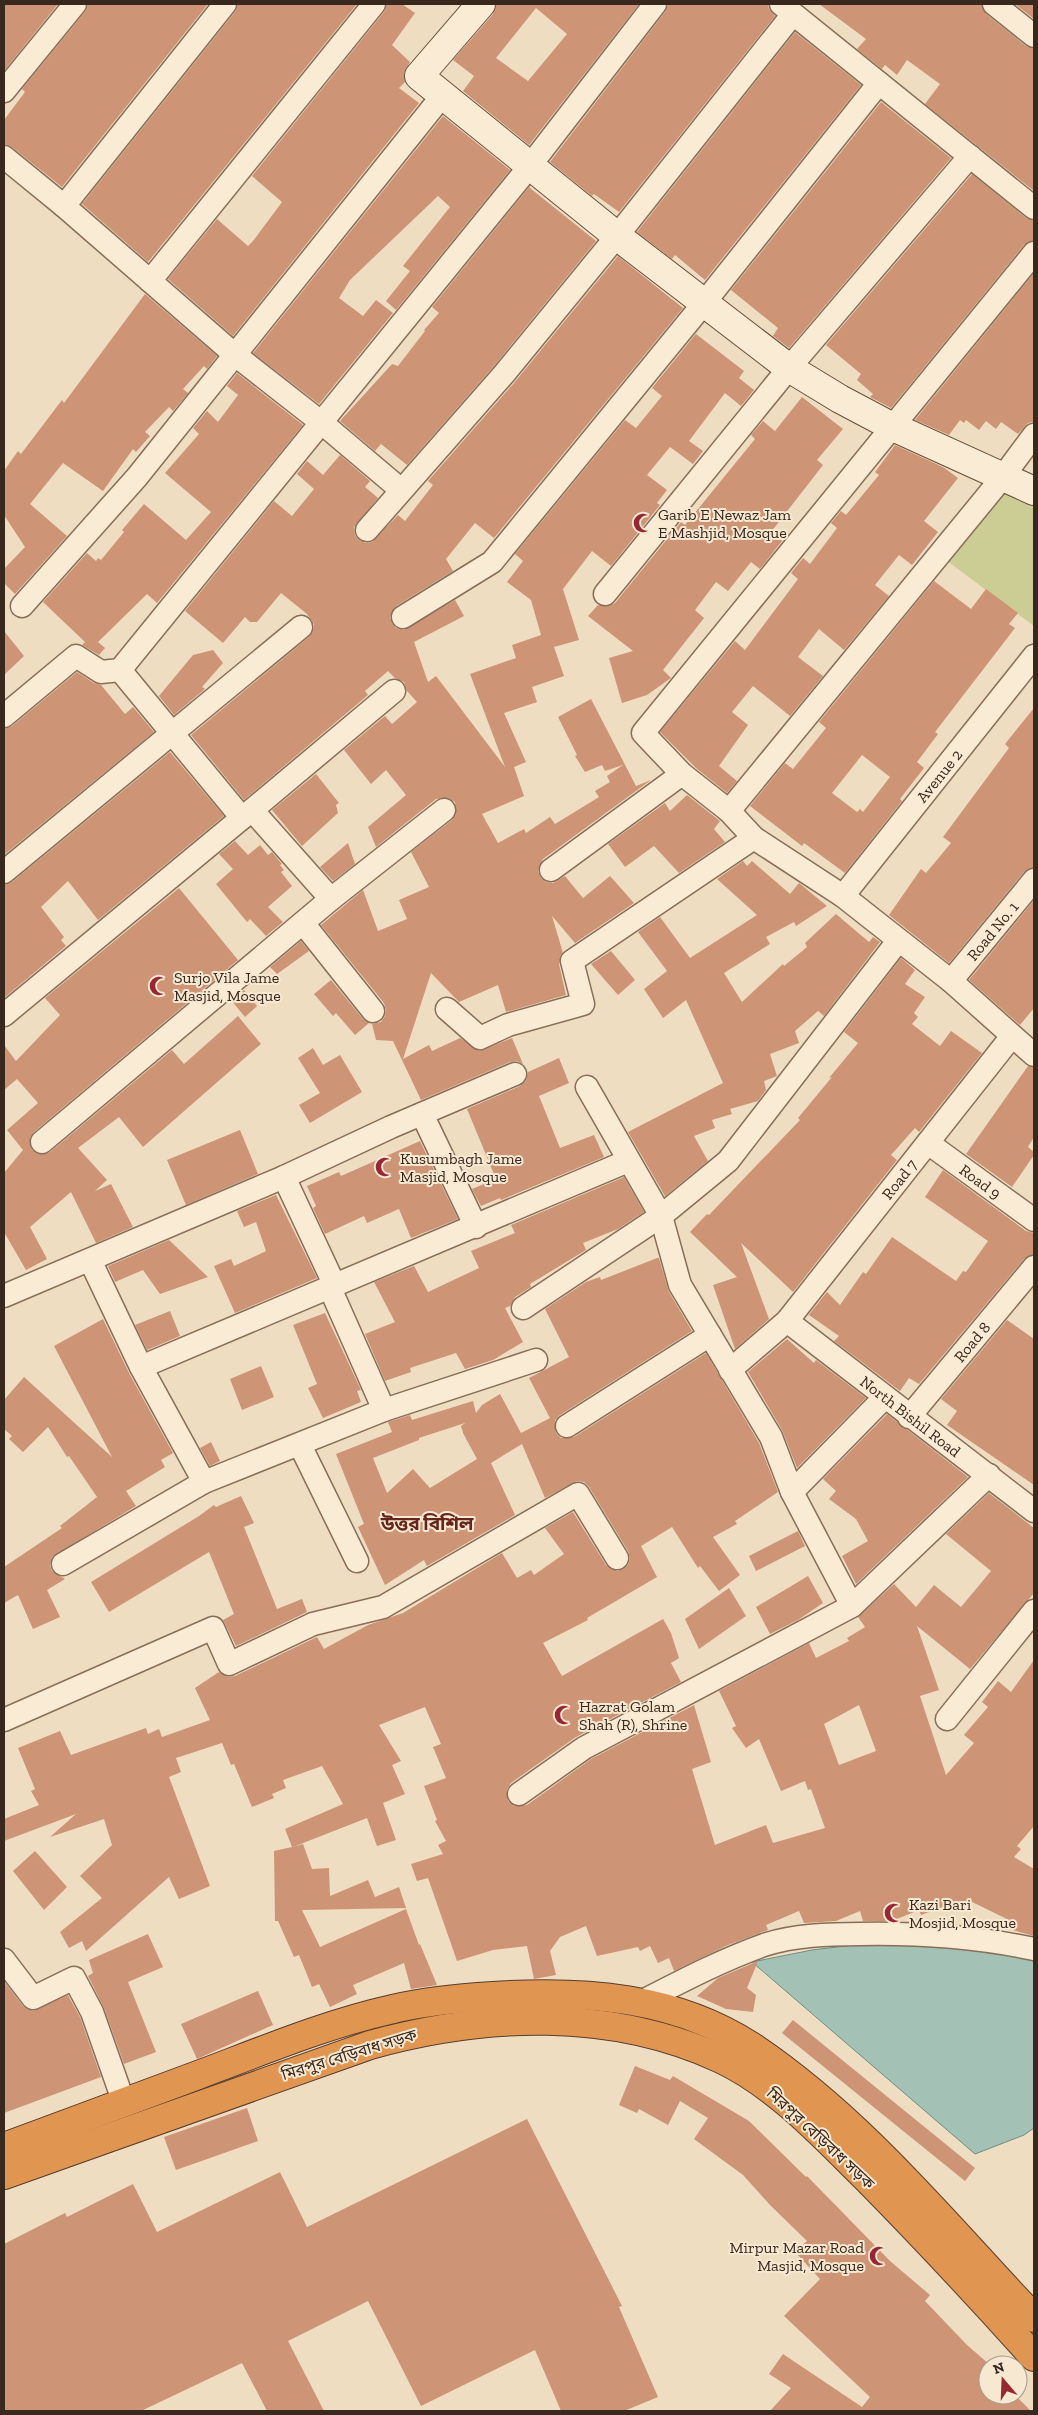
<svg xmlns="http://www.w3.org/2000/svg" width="1038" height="2415" viewBox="0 0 1038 2415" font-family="'Zilla Slab','Noto Sans Bengali',serif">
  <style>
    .green { fill: #cbcd95 }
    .water { fill: #a4c1b6; stroke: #6b8f83 }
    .building { fill: #ce9476; fill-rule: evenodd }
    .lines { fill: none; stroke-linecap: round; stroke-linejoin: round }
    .street-casing { stroke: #886e58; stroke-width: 25 }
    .secondary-casing { stroke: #6a4f3c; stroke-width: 30 }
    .highway-casing { stroke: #563d2d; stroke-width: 30 }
    .street { stroke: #f9ebd4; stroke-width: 22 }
    .secondary { stroke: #f9ebd4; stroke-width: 28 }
    .highway { stroke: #e09550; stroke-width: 28 }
    .labels { text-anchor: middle; stroke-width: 4; stroke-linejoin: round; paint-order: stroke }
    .poi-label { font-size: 16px; fill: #38281d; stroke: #f6e8d1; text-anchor: start }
    .street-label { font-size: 16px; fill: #38281d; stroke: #f6e8d1 }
    .quarter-label { font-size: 19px; font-weight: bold; fill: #65251b; stroke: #f6e8d1 }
  </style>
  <rect width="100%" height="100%" fill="#efddc1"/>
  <polygon class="green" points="1005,487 1034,499 1034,626 946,560"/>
  <polygon class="water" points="878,1942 953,1944 1034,1955 1034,2128 1024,2135 975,2154 752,1962 812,1950"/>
  <g class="building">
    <polygon points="4,4 58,4 4,71"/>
    <polygon points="88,4 208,4 62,187 12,147 4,144 4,120 25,92 22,89 85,12"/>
    <polygon points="238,4 357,4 148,262 82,204 235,12"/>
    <polygon points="387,4 402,4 415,13 392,45 410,62 404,73 405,82 399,88 419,103 233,336 168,279 217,219 248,246 253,241 282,202 252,176 384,12"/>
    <path d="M496 4H639L529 145 463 91 474 76 453 60 493 14ZM536 8 567 34 528 81 496 58Z"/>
    <polygon points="668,4 768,4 769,9 775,16 619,212 594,194 592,196 550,162 665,12"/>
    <polygon points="819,4 981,4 986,14 1026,46 1034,49 1034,191 925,104 940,84 907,60 897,75 885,65 882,69 857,49 866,39"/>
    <polygon points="1015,4 1034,4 1034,19"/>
    <polygon points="795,32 861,85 705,280 675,255 672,259 637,232"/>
    <polygon points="881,102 951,158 789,348 773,336 778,328 731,290"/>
    <polygon points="443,116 510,170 396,310 386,301 410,271 403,266 450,207 438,196 350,280 339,298 363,316 376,300 393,313 319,404 253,353"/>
    <polygon points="972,174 1026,218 1034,221 1034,240 1024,245 891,408 870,397 873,394 857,380 861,374 826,345"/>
    <polygon points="530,186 530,188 596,241 494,366 407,465 381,444 375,451 340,421 392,364 398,366 425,331 424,330 439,313 432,307"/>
    <polygon points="618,256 683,308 494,538 475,523 446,559 453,571 396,606 390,617 392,623 396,628 404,630 455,600 464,616 414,642 428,682 436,676 505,767 470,674 516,658 512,645 541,635 531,600 507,582 523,561 515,554 625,420 636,428 662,396 652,388 703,325 696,334 744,371 739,378 754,390 741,406 725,393 689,441 703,451 693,464 670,447 647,475 667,490 657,503 660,505 611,566 592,551 563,589 579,640 554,647 564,676 532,687 537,702 504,713 526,762 514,767 524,796 482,814 498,843 524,829 526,833 550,817 555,824 599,797 595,791 610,782 607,776 623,765 605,771 602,765 585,772 575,756 577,755 558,717 591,699 636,786 651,780 543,859 538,871 541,878 546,882 553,883 565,876 583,898 610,876 634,903 575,943 552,916 563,953 559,964 566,995 506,1012 498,985 459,1002 431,973 403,1059 429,1045 432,1051 460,1038 479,1051 512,1038 523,1064 517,1061 510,1062 421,1100 393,1041 376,1040 372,1024 381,1022 385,1016 386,1010 384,1003 321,925 363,890 378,931 407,919 399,900 429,887 411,852 452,820 456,814 455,802 448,798 436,799 376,847 368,827 406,795 386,770 371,784 344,750 385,716 392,724 417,702 407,691 404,682 395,678 388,671 365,691 368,695 244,800 191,735 309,637 313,631 314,624 307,614 281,593 257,622 250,622 245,617 223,643 185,611 274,501 292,516 314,489 297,474 307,461 323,475 340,455 370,481 365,487 378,498 354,527 355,535 359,540 365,543 372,542 398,515 405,521 433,485 428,481 514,383"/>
    <polygon points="1034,273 1034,422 1028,423 1018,434 1001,422 996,429 986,421 979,430 966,420 964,423 960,420 949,435 915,420"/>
    <polygon points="145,294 217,356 207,369 204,366 183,389 188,393 173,411 169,407 145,432 150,436 136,452 133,449 103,491 63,463 30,504 67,536 15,594 4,583 4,569 25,547 4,515 4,471 18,451 21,454 62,400 64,403"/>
    <polygon points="237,373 303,425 157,603 147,594 98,642 105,648 99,655 82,645 85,642 43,602 87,553 96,561 98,558 101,560 124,532 122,530 144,504 186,540 211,512 165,473 199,434 193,428 207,411 218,422 238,395 227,386"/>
    <polygon points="802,397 843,429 817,460 823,465 771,532 782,541 760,569 751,562 728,591 716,582 695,610 704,618 663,670 671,678 647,695 622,703 609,658 633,651 588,616 598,605 609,606 615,603 681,522 685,525 755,439 751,435 763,421 775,431"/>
    <polygon points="895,445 943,467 958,478 924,521 938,532 912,565 899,555 875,585 889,596 844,650 819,629 798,657 823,676 790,716 753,686 732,712 748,725 719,766 737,781 727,793 696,768 660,732 735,641 745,650 798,579 791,573 803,558 810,564 837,528 831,523 841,511 846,515 879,475 875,472"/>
    <path d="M934 581 971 609 986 589 1018 613 1009 624 1015 628 935 732 938 734 917 762 924 768 900 799 902 801 845 873 804 843 802 846 750 806 785 763 793 769 826 728 819 722ZM862 755 890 777 863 812 860 809 857 812 832 793Z"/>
    <polygon points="4,631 24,656 4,675"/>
    <polygon points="213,650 223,663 202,687 205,689 174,715 159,696 193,655"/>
    <polygon points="77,672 94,683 101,685 125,714 133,707 154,732 4,855 4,729 12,726"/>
    <polygon points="1034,708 1034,867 1024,872 949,963 889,915 921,869 926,873 951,843 943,837 1009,748 1005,744"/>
    <polygon points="170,752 224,816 98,920 68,881 41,907 64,937 61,940 66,946 4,998 4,885 12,882"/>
    <polygon points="316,774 339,803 336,805 338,813 302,846 272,810"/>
    <polygon points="687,795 720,821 714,829 725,842 679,873 654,846 625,867 608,844 665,803 670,811"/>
    <polygon points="235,841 248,855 260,845 268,855 272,852 282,864 280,865 284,870 281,872 292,886 268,907 283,922 266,936 250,919 247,922 216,884 233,869 219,854"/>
    <polygon points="348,843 355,864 333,881 320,867"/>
    <polygon points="743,861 747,866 752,861 790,894 799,883 827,906 796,926 794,922 766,937 770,944 724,973 742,1002 783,964 784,966 807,947 805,943 836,914 869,942 873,937 880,942 824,1016 818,1011 795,1031 799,1043 770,1054 777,1076 764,1081 766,1090 758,1101 730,1109 732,1114 712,1120 715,1128 694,1136 708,1161 665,1196 628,1132 723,1083 686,1000 663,1018 644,989 667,971 638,932 660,917 690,958 757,915 717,879"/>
    <polygon points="179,888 238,960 34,1132 30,1138 32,1150 38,1154 50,1152 172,1050 184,1064 238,1016 261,1044 143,1147 119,1117 78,1148 107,1180 95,1191 111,1184 133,1227 96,1243 71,1192 30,1227 47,1259 26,1270 4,1232 4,1173 23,1150 7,1130 38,1103 17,1079 4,1090 4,1045 16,1061 60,1015 45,998"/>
    <polygon points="1034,900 1034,1008 1020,1025 969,980"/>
    <polygon points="301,941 309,951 277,974 270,967"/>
    <polygon points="611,951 635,980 618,995 591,964"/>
    <polygon points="901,958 915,970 905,984 925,997 914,1013 918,1017 912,1024 940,1046 951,1031 982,1053 919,1132 915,1128 891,1155 897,1160 793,1292 741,1243 769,1319 735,1349 713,1285 737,1277 690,1232 707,1214 709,1215 800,1120 798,1118 832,1077 829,1078 858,1043 844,1032"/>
    <polygon points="331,980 363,1019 369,1023 355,1035 336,1013 333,1016 314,994"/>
    <polygon points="244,990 257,1006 245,1017 231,1000"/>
    <polygon points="313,1048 323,1065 340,1055 362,1092 310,1123 299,1105 320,1093 298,1058"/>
    <polygon points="559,1058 569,1083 539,1096 560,1148 594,1135 604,1157 501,1200 500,1198 481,1206 472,1189 496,1179 467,1109 520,1086 526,1081 528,1072"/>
    <polygon points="1028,1066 1034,1068 1034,1137 1028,1147 1034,1152 1034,1155 1012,1187 966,1154"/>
    <polygon points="240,1130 258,1174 186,1205 167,1160"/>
    <polygon points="420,1141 458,1219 411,1238 399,1209 367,1223 364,1216 325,1234 313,1208 316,1206 307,1186 339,1172 341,1176"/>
    <polygon points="943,1170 1026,1231 1034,1233 1034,1254 1024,1259 919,1384 909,1378 900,1391 834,1341 839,1336 809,1315 807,1317 827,1292 840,1305 863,1272 866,1274 892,1237 956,1281 963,1271 966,1272 988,1241 925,1197"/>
    <polygon points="624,1177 644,1212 618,1229 583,1243 586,1250 530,1284 531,1287 515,1297 510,1306 505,1308 523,1342 493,1360 465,1369 456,1353 410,1368 411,1372 385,1381 365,1334 395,1322 374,1282 414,1266 428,1292 479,1268 471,1251 515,1233 511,1225"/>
    <polygon points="276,1195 317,1278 235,1313 214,1266 231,1259 234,1266 266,1251 256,1222 244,1227 237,1211"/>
    <polygon points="169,1240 208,1277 160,1294 143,1270 115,1282 108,1266"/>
    <path d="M657 1258H659L669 1292 692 1331 560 1415 555 1420 556 1433 561 1438 574 1437 706 1353 759 1443 778 1492 735 1521 737 1524 713 1537 740 1575 719 1591 700 1566 698 1568 672 1527 641 1546 657 1577 587 1618 588 1620 543 1643 562 1676 663 1619 671 1633 679 1658 671 1663 681 1682 576 1737 511 1783 507 1789 508 1801 514 1806 527 1805 591 1759 694 1705 711 1762 692 1769 715 1845 766 1825 773 1843 825 1828 811 1789 808 1790 805 1781 781 1791 759 1739 746 1748 732 1728 736 1726 719 1691 809 1643 816 1658 849 1641 847 1638 865 1627 858 1617 894 1584 916 1607 934 1585 961 1607 991 1571 946 1534 989 1493 1034 1528V1593L970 1669 917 1626 939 1690 920 1696 946 1775 974 1743 964 1735 988 1707 982 1702 998 1681 1011 1692 1034 1660V1826L1017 1846 1021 1849 1014 1857 1034 1869V1936L1009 1929 1013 1922 968 1900 954 1905 953 1903 921 1915 919 1910 892 1921H863L860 1911 836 1921 804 1923 799 1911 766 1925 768 1930 728 1945 674 1971 669 1958 658 1963 650 1946 640 1951 638 1947 597 1956 586 1926 560 1937 550 1951 556 1975 534 1979 527 1946 493 1950 457 1961 428 1878 417 1881 411 1864 443 1854 438 1845 446 1841 435 1821 437 1820 424 1786 446 1778 433 1747 441 1744 425 1707 379 1725 401 1761 392 1765 405 1794 383 1803 396 1840 377 1846 367 1818 293 1847 303 1844 312 1869 329 1868 330 1896 368 1880 375 1897 399 1887 406 1908 302 1910 320 1947 406 1909 419 1945 420 1944 437 1985 411 1989 404 1963 353 1985 357 1994 330 2007 319 1984 312 1987 299 1955 294 1957 278 1921H275L274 1851 292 1847 285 1829 343 1804 322 1766 283 1780 286 1788 272 1794 274 1798 252 1807 234 1764 231 1765 222 1743 176 1758 181 1772 169 1777 210 1886 179 1899 169 1877 86 1951 82 1941 69 1948 60 1932 102 1898 80 1876 112 1845 104 1819 50 1837 76 1814 4 1841V1819L39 1805 31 1791 35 1789 18 1748 60 1731 71 1755 146 1728 148 1734 159 1729 162 1737 210 1720 195 1688 219 1672 227 1677 235 1676 317 1637 324 1649 368 1625 403 1613 502 1553 517 1578 531 1570 534 1575 564 1554 545 1528 573 1512 606 1565 617 1571 623 1569 628 1565 630 1558 628 1551 589 1487 584 1482 577 1481 545 1498 522 1444 491 1463 515 1515 427 1566 424 1560 385 1585 358 1527 364 1524 336 1454 392 1432 388 1422 410 1415 412 1420 473 1401 476 1413 482 1405 500 1394 521 1433 550 1418 529 1378 569 1357 545 1309 586 1282 600 1277 601 1280ZM465 1423 461 1426 463 1433 477 1459 430 1488 413 1469 387 1493 373 1458 419 1440V1438ZM859 1705 876 1751 839 1765 824 1724Z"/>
    <polygon points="170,1311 180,1336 147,1350 135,1325"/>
    <polygon points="325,1313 361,1390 357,1391 361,1402 323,1418 308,1388 317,1384 293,1325"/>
    <polygon points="103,1319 129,1373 173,1453 161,1460 165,1467 126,1491 136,1506 52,1557 50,1565 52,1571 65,1579 47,1590 60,1617 33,1629 18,1595 4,1603 4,1567 62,1528 60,1526 97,1497 69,1456 67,1457 48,1427 23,1452 9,1439 12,1436 4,1429 4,1400 24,1377 112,1457 54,1346"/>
    <polygon points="1007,1320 1034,1339 1034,1485 947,1425 957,1411 941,1399"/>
    <polygon points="787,1339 814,1363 816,1360 866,1398 797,1468 782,1430 748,1372"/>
    <polygon points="261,1366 274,1397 242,1410 230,1379"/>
    <polygon points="887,1414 968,1477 856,1584 842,1556 868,1541 856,1519 829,1499 836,1491 823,1479"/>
    <polygon points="211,1442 220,1461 210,1466 200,1448"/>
    <polygon points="241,1496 254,1523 244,1527 277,1609 302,1599 307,1612 236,1646 223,1620 234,1614 209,1552 109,1612 91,1582 199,1516 214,1505 216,1507"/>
    <polygon points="798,1531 805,1546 756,1571 749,1556"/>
    <polygon points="808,1576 823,1603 798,1620 770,1634 756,1607"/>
    <polygon points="729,1588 746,1616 699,1649 685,1619"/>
    <polygon points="35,1851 67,1887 44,1910 13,1871"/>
    <polygon points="148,1934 163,1967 128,1982 156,2052 124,2064 104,2008 88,1976 93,1973 89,1960"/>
    <polygon points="758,1961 747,1988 756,1995 753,2012 726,2009 697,1996 718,1978"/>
    <polygon points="4,1981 23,2006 33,2011 68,1995 80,2017 101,2077 4,2113"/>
    <polygon points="258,1991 273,2025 197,2059 181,2024"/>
    <polygon points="793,2020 975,2168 965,2181 782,2033"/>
    <polygon points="635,2066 670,2080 673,2076 749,2121 806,2177 807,2176 890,2261 930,2295 925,2301 967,2345 990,2365 986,2365 988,2367 988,2395 1015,2395 1031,2411 770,2411 791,2388 769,2374 783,2354 862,2407 870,2397 784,2316 820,2279 795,2252 807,2241 770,2205 743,2175 694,2139 708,2118 680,2101 668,2125 639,2109 637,2113 619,2105"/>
    <polygon points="247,2108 258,2141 176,2170 164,2137"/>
    <polygon points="527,2119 622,2306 619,2307 658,2397 624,2411 561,2411 535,2350 421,2406 368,2301 288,2341 324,2411 267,2411 242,2363 141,2411 4,2411 4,2244 65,2213 67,2217 133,2184 157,2232 280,2172 307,2227"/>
  </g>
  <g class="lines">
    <defs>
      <g id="street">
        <polyline points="781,4 1034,208"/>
        <polyline points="994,4 1034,36"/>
        <polyline points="4,91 75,4"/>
        <polyline points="4,157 64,206 234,354 322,423 400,489"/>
        <polyline points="64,206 225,4"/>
        <polyline points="1034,253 643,733 682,774 729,811 754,838 843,896 951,981 1034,1055"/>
        <polyline points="150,281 374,4"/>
        <polyline points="367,530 504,374 617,236 793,14"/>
        <polyline points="605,594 789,368 970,156"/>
        <polyline points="22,606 137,477 442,96"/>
        <polyline points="403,617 492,562 704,303 879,83"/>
        <polyline points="120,670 242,818 252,810 331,899"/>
        <polyline points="4,716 76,656 101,672 120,670 529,167 655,4"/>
        <polyline points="252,810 394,691"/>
        <polyline points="729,811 1002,478 1034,435"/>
        <polyline points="551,870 682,774"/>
        <polyline points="4,872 301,627"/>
        <path id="s1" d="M843 896 1034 656"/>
        <polyline points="303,923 373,1011"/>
        <path id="s2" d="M951 981 1034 880"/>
        <polyline points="447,1009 480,1038 508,1025 583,1004 572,961 754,838"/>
        <polyline points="4,1015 242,818"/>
        <polyline points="587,1087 661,1216 680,1285 771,1437 792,1492 852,1606"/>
        <polyline points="422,1114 476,1227"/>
        <polyline points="42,1142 331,899 444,810"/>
        <path id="s3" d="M928 1143 1034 1220"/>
        <polyline points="284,1177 335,1286"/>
        <polyline points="90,1260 141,1367 204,1482"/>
        <polyline points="330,1288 384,1410 536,1360"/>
        <polyline points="4,1296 284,1177 391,1127 515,1074"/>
        <polyline points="523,1308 661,1216 728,1161 898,941"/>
        <path id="s4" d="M787 1321 1034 1511"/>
        <polyline points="141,1367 628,1161"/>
        <path id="s5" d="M730 1370 787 1321 1012 1036"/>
        <path id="s6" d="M909 1417 1034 1267"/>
        <polyline points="567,1426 710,1335"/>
        <polyline points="300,1445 357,1561"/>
        <polyline points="792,1492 885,1397"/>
        <polyline points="63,1564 204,1482 384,1410"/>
        <polyline points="947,1719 1034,1611"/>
        <polyline points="4,1720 213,1628 229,1664 313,1624 383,1607 578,1494 617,1558"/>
        <polyline points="519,1794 584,1748 852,1606 989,1475"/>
        <polyline points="4,1960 33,1998 74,1978 92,2012 124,2103"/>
        <path d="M643 2001C682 1981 722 1960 764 1945 794 1935 829 1934 861 1934 919 1933 977 1937 1034 1949"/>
      </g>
      <polyline id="secondary" points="481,4 419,76 617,236 789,368 840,399 891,426 1034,491"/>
      <g id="highway">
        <path d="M4 2147C68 2123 133 2099 198 2075 262 2051 326 2024 393 2009 426 2001 460 1998 493 1996 583 1990 676 1996 754 2048 862 2121 946 2225 1034 2318"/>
        <path d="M4 2175 370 2045C485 2013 611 2008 721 2059 778 2086 823 2136 868 2180 925 2238 980 2297 1034 2357"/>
      </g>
    </defs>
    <use href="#street" class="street-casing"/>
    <use href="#secondary" class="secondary-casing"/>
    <use href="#highway" class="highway-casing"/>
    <use href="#street" class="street"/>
    <use href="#secondary" class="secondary"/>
    <use href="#highway" class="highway"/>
  </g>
  <defs>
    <symbol id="mosque-bare" viewBox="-9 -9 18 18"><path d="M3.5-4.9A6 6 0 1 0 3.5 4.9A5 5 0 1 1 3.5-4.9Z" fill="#982731" stroke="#f6e8d1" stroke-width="2.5" paint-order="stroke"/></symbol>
  </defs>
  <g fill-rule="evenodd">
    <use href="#mosque-bare" x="629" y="509" width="28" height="28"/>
    <use href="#mosque-bare" x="145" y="972" width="28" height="28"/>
    <use href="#mosque-bare" x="371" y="1153" width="28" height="28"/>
    <use href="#mosque-bare" x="550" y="1701" width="28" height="28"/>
    <use href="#mosque-bare" x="880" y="1899" width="28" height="28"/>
    <use href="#mosque-bare" x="865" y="2242" width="28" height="28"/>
  </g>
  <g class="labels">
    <g class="poi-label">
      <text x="658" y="520">Garib E Newaz Jam<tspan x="658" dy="18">E Mashjid, Mosque</tspan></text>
      <text x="174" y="983">Surjo Vila Jame<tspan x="174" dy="18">Masjid, Mosque</tspan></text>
      <text x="400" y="1164">Kusumbagh Jame<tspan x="400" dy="18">Masjid, Mosque</tspan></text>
      <text x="579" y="1712">Hazrat Golam<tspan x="579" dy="18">Shah (R), Shrine</tspan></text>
      <text x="909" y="1910">Kazi Bari<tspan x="909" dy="18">Mosjid, Mosque</tspan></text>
      <text x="864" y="2253" text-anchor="end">Mirpur Mazar Road<tspan x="864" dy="18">Masjid, Mosque</tspan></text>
    </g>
    <g class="street-label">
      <text dy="6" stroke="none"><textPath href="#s1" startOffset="154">Avenue 2</textPath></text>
      <text dy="6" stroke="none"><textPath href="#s2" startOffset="65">Road No. 1</textPath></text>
      <text dy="6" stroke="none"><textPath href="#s5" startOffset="256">Road 7</textPath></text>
      <text dy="6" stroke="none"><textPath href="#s3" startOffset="65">Road 9</textPath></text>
      <text dy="6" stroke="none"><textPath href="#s6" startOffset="98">Road 8</textPath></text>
      <text dy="6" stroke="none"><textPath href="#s4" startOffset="156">North Bishil Road</textPath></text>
      <text transform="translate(349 2054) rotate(-17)" y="6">মিরপুর বেড়িবাধ সড়ক</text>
      <text transform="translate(821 2138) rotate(43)" y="6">মিরপুর বেড়িবাধ সড়ক</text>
    </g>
    <g class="quarter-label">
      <text x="427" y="1530">উত্তর বিশিল</text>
    </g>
  </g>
  <rect width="1038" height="2415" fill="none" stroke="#38281d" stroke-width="10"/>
  <g transform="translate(1003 2380) rotate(341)"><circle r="24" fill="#f6e8d1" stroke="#aa9b89"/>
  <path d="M0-4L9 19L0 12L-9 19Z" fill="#982731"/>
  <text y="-8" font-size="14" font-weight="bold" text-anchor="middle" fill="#38281d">N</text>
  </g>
</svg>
